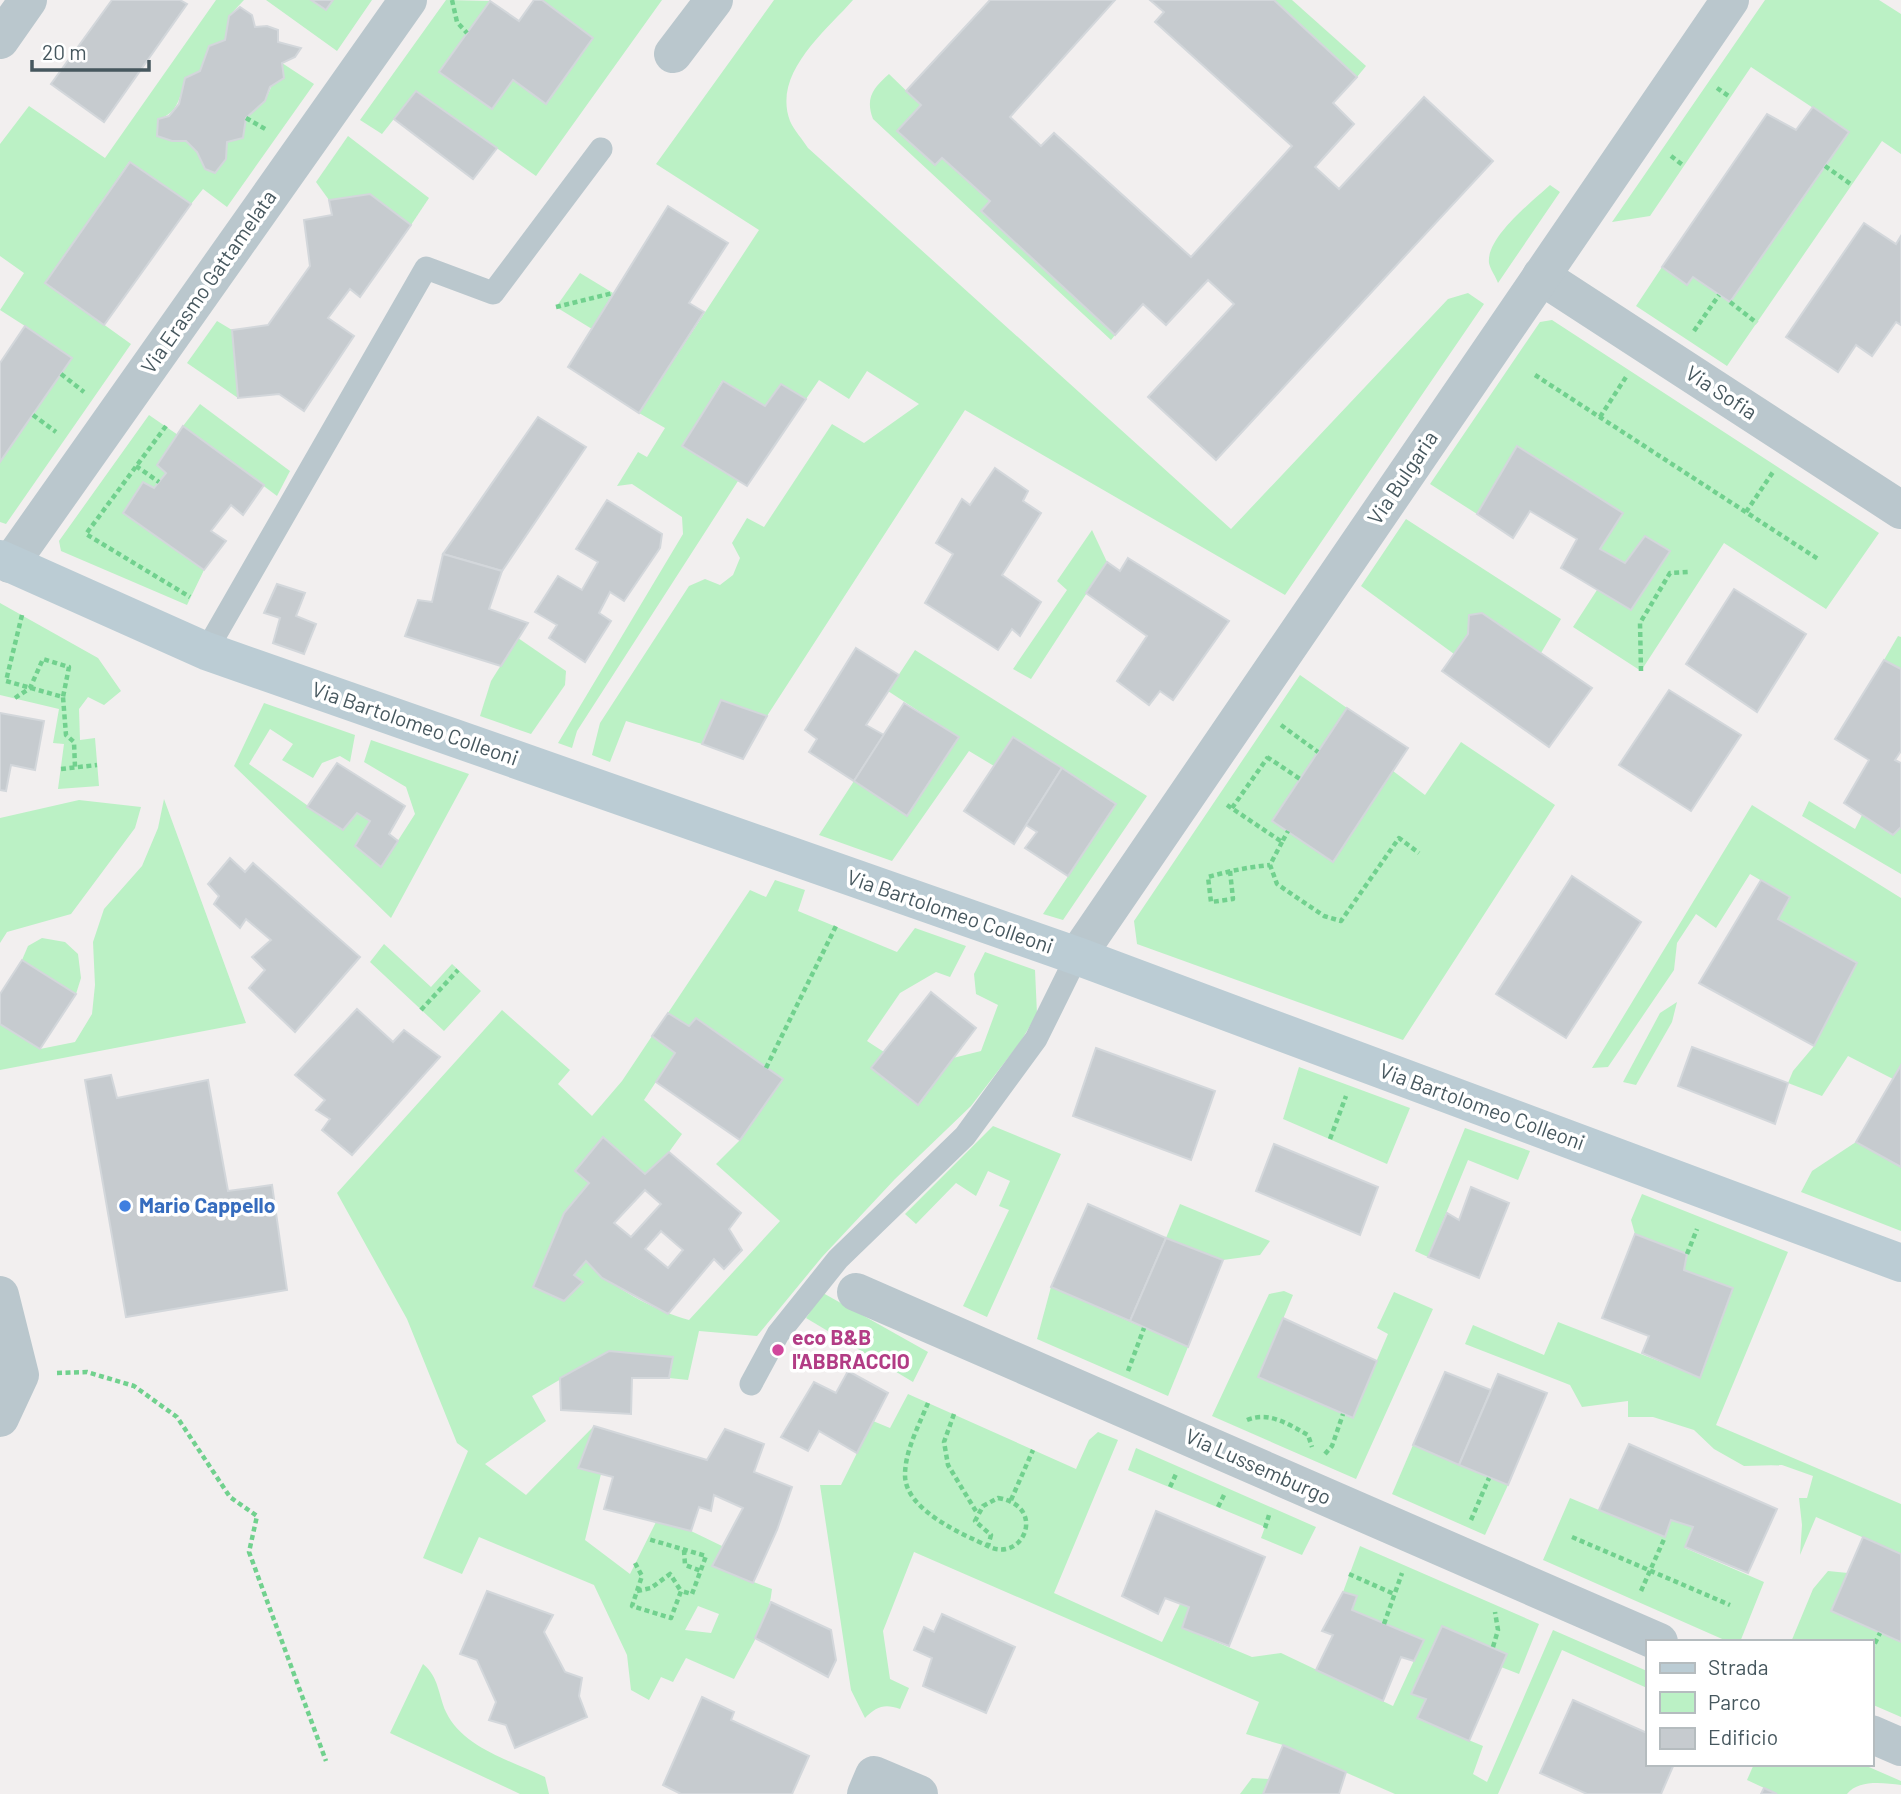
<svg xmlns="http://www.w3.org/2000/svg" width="1901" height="1794" viewBox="0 0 1901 1794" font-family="Barlow,sans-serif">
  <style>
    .green { fill: #bbf1c5; fill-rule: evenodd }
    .building { fill: #c6cbcf; stroke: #d3d7db; stroke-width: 2; fill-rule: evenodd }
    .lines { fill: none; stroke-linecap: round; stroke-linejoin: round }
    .path { stroke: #71d18e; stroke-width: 4.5; stroke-dasharray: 5 3.5; stroke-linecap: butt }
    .lane { stroke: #bac7cd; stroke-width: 23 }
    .street { stroke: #bac7cd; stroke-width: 38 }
    .secondary { stroke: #bbccd4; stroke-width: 38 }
    .shop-dot { fill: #3f7fe0; stroke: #fff; stroke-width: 2.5 }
    .hotel-dot { fill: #d1479c; stroke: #fff; stroke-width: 2.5 }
    .labels { text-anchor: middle; stroke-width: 7; stroke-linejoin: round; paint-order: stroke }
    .street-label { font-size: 21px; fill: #46575e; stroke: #fff }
    .shop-label { font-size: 21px; font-weight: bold; fill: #366cbe; stroke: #fff; text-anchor: start }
    .hotel-label { font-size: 21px; font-weight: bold; fill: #b23c85; stroke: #fff; text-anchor: start }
  </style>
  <rect width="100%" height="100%" fill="#f2efef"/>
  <g class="green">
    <path d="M216 0H244L229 16 225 40 209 46 200 71 185 79C180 97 178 113 159 119L158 136 172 141H186L197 152 205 169 215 172 226 159 227 142 243 138 246 118 265 101 282 63 314 84 227 207 203 189 191 204 129 162 46 283 131 344 6 524 0 522V462L25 326 0 310 24 273 0 256V144L29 106 105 158Z"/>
    <polygon points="266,0 311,0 326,10 333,0 372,0 337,51"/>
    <polygon points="446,0 490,1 439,72 491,109 513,80 546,103 593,38 542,0 662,0 536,176 416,91 382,134 360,120"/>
    <path d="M774 0H853C826 31 772 73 790 121 794 130 803 140 808 148L1231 529 1448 299 1468 293 1484 304 1285 595 965 410 767 716 721 700 702 744 626 721 610 762 592 755 600 723 689 586 705 579 720 585 733 575 740 558 732 543 747 518 764 527 832 424 864 443 919 404 867 371 849 399 819 380 806 399 781 384 765 406 722 381 683 446 738 481 577 731 572 748 558 743 683 534 682 517 632 484 617 486 638 452 647 457 665 428 639 413 759 230 656 164Z"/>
    <polygon points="1274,0 1292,0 1366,66 1357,77"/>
    <polygon points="1765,0 1879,0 1901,14 1901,154 1882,141 1727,366 1636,306 1662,267 1687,285 1693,277 1730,302 1848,131 1751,67 1650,216 1612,222"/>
    <path d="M889 74 921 105 898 131 934 165 942 158 990 201 981 211 1115 335 1111 340 873 119C865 98 873 88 889 74Z"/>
    <polygon points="348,136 429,198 411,225 329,200 316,182"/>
    <path d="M1550 185 1560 192 1498 283C1496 277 1490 269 1489 263 1486 237 1533 201 1550 185Z"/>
    <polygon points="580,273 613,293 592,329 556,307"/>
    <polygon points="1552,320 1879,533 1826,609 1724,543 1641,671 1573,627 1597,590 1631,610 1669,550 1645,536 1625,563 1600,549 1622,514 1517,447 1477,514 1430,484 1540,322"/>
    <polygon points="217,321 232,330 238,398 187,363"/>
    <polygon points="200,404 290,471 277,496 183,426"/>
    <polygon points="149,415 178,435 166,473 154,488 143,482 123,513 204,570 187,605 61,551 59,541"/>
    <polygon points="1406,519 1561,619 1541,653 1482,613 1454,654 1361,586"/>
    <polygon points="1092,530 1107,562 1031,679 1013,669 1067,590 1057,581"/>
    <polygon points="0,603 98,658 121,691 104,705 88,697 79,709 80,740 95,738 99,786 58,789 64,744 53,743 59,709 0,695"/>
    <polygon points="1898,636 1901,637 1901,669 1884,660"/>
    <polygon points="518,638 566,671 565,685 531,734 480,716 491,681"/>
    <polygon points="915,650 1147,796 1063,920 1043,914 1116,804 1013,737 994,766 969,751 892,861 819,835 854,781 907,816 958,737 888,691"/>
    <polygon points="1300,675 1347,708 1333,861 1393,771 1425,795 1461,742 1555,805 1403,1040 1137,944 1134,921"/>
    <polygon points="264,703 355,735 350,762 340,756 322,763 313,778 282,760 293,744 270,729 249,764 342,830 357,813 370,821 355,846 381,867 415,814 406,787 364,762 371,740 469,774 391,918 234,766"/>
    <polygon points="164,799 246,1023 0,1070 0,1024 40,1049 75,1042 92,1014 95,985 93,942 104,909 142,866 158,828"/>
    <polygon points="79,800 141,807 135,828 71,914 7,932 0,943 0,818"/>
    <polygon points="1809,801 1855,829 1862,815 1892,835 1901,827 1901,874 1802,816"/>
    <polygon points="1752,805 1901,898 1901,1065 1893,1079 1848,1056 1822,1096 1788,1083 1793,1071 1814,1046 1857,963 1778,919 1789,897 1750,874 1716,928 1696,914 1677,943 1674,970 1608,1067 1592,1068"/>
    <path d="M775 880 805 890 798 911 897 952 915 928 966 946 950 977 936 972 900 993 867 1041 884 1052 871 1068 918 1104 953 1058 981 1051 998 1005 976 994 974 974 985 952 1035 970 1037 1014 1021 1041 971 1106 895 1179 822 1257 757 1336 699 1331 688 1380 669 1378 673 1357 609 1351 532 1396 546 1421 485 1464 526 1495 594 1426 578 1468 601 1474 585 1540 630 1574 656 1522 691 1531 722 1546 712 1566 772 1589C769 1621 748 1651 734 1679L686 1658 673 1682 661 1677 649 1700 631 1690 627 1655 594 1585 479 1537 462 1574 423 1558 468 1451 457 1443 407 1319 337 1193 502 1010 570 1070 558 1084 592 1116 622 1081 652 1036 675 1053 644 1100 682 1134 669 1152 645 1174 603 1138 575 1170 589 1183 564 1213 533 1287 564 1300 582 1282 574 1275 586 1261C613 1288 653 1310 689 1320L780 1221 716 1164 740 1140 782 1079 696 1018 689 1026 668 1013 750 890 766 897ZM698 1606 719 1614 711 1633 685 1630Z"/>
    <polygon points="42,938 65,942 78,954 81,978 76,994 22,960 28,946"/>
    <polygon points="384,944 431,987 452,964 481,991 444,1031 370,962"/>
    <polygon points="1677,1002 1672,1022 1636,1085 1623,1082 1660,1013"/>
    <polygon points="1299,1067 1410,1108 1387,1164 1283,1119"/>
    <polygon points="993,1126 1061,1154 987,1317 963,1306 1009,1210 999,1206 1010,1181 988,1171 976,1196 956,1183 916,1224 905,1214"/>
    <polygon points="1465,1128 1530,1151 1518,1180 1468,1160 1428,1257 1415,1251"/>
    <polygon points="1856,1142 1901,1167 1901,1231 1801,1192 1812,1171"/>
    <polygon points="1642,1194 1788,1252 1716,1425 1901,1504 1901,1554 1816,1517 1800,1555 1802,1525 1799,1498 1807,1498 1813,1476 1782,1465 1744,1466 1714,1449 1694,1430 1653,1417 1628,1417 1628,1401 1582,1407 1570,1385 1465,1344 1473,1325 1544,1355 1558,1322 1700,1377 1733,1288 1684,1270 1686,1254 1635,1234 1631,1220"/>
    <polygon points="1180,1204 1270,1241 1260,1255 1223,1260 1166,1238"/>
    <polygon points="1051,1287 1188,1347 1168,1396 1037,1339"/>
    <polygon points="1284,1291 1293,1295 1259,1377 1352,1418 1388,1334 1377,1328 1394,1292 1433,1309 1356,1479 1212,1416 1269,1294"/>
    <polygon points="823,1293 928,1352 913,1382 806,1318"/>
    <path d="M908 1394 1076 1469 1089 1440 1098 1432 1118 1440 1054 1593 1162 1642 1180 1604 1189 1607 1183 1628 1252 1657 1281 1653 1393 1706 1423 1641 1352 1610 1356 1596 1343 1592 1360 1546 1539 1624 1519 1674 1501 1667 1507 1654 1443 1626 1411 1694 1426 1699 1418 1719 1483 1746 1473 1774 1487 1782 1553 1630 1647 1671V1688L1562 1650 1498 1794H1395L1283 1745 1246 1734 1259 1702 914 1552 883 1631 890 1679 909 1688 900 1709C884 1703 876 1707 865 1718L851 1690 820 1485H841L873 1421 890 1428Z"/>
    <polygon points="1413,1445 1508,1485 1485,1535 1392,1494"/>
    <polygon points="1136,1448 1316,1527 1302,1555 1261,1538 1265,1527 1128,1470"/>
    <polygon points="1570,1498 1664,1537 1671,1520 1693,1527 1685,1548 1764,1582 1740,1642 1729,1642 1543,1560"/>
    <polygon points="1828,1571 1848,1573 1832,1611 1901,1642 1901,1717 1871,1704 1871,1642 1791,1642 1813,1589"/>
    <path d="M423 1664C439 1677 438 1694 446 1712 463 1748 512 1761 545 1777L549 1794H520L390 1733Z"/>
    <path d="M1754 1764H1862L1901 1781V1785C1884 1783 1859 1779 1847 1794H1777L1747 1780Z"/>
    <polygon points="1252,1778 1269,1779 1263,1794 1240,1794"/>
  </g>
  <g class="building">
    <polygon points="112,0 180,0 187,4 104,122 51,84"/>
    <polygon points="311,0 333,0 326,10"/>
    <polygon points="534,0 542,0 593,38 546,104 513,80 492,109 439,72 490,1 519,21"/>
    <polygon points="990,0 1115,0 1010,117 1041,146 1054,133 1191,257 1292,146 1155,22 1164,12 1150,0 1274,0 1357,77 1333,103 1354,124 1315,167 1339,189 1424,97 1493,161 1216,460 1148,397 1234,304 1208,280 1166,325 1143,304 1115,335 981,211 990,201 942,158 935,165 897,131 921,105 906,91"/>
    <polygon points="240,7 252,15 255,27 267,26 278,30 278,42 301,48 295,57 282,63 284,78 270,87 265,101 246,118 243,138 227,142 226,159 215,173 205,169 197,152 186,141 172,141 157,136 158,119 169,116 179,104 185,78 200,71 209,46 225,40 229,16"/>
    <polygon points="416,91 497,148 473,179 394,119"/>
    <polygon points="1813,107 1849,132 1730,302 1693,277 1687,285 1662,267 1767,114 1796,130"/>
    <polygon points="130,162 191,204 104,325 45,283"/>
    <polygon points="370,194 411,225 360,297 350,289 328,318 354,336 304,411 279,394 238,398 232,330 268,325 310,266 304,220 332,215 329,200"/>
    <polygon points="668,206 728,243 689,303 704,312 639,413 568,367"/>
    <polygon points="1864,223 1896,244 1901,236 1901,325 1896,322 1872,356 1856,345 1838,372 1786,337"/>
    <polygon points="25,326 72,358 0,462 0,363"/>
    <polygon points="723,381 765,406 781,384 806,399 747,486 682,446"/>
    <polygon points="538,417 586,447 502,571 443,554"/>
    <polygon points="183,426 264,485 243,515 231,505 211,531 226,541 204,570 123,513 143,482 154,488 166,473 157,465"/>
    <polygon points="1517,446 1623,513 1600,549 1625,563 1645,536 1670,551 1631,610 1561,568 1577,539 1530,511 1513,538 1477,514"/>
    <polygon points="995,468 1028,491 1023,501 1041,513 1002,575 1041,602 1020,636 1012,629 998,650 925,603 953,554 936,543 962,499 970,505"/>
    <polygon points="607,500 662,534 660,548 624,601 610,592 599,613 611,621 585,662 549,638 557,625 535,612 558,576 582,590 598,562 576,549"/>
    <polygon points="443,554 502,571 489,609 528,623 501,666 405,636 418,600 432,602"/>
    <polygon points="1128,558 1229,621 1173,700 1160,691 1149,705 1117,681 1147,636 1086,593 1107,562 1120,571"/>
    <polygon points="277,584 305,593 296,616 316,624 304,654 273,643 280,618 264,613"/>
    <polygon points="1734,589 1806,634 1757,712 1686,664"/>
    <polygon points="1482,613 1592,688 1549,747 1442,671 1468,634 1469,615"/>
    <polygon points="856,648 899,675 866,725 884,735 854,781 809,752 817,739 805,730"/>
    <polygon points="1884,660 1901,669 1901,751 1895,760 1901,763 1901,827 1893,835 1844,803 1869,760 1835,739"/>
    <polygon points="1669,690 1741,735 1691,811 1619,765"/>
    <polygon points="721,700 767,716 743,759 702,744"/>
    <polygon points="904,703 959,737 907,816 854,781"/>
    <polygon points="1347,708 1408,748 1333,862 1272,821"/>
    <polygon points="0,713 44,721 35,770 11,765 6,791 0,790"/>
    <polygon points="1013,737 1062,768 1014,844 964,811"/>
    <polygon points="337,763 405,806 389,834 398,841 381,867 355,846 370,821 357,813 343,830 307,807"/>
    <polygon points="1062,768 1116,804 1068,876 1025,848 1037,832 1026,825"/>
    <polygon points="230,858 245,872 253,863 360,957 295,1032 249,988 265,970 252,957 271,940 246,919 240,928 214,904 219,896 208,884"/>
    <polygon points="1572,876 1641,922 1566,1038 1496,994"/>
    <polygon points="1761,880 1790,897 1778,919 1857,963 1814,1046 1699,983"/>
    <polygon points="22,960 76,994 40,1049 0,1024 0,994"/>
    <polygon points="931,992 976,1028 918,1105 871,1068"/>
    <polygon points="357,1009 393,1042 404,1030 440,1057 352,1155 322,1130 330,1119 316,1110 325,1100 295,1075"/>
    <polygon points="668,1013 689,1026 696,1018 783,1079 740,1140 656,1082 675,1053 652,1036"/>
    <polygon points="1692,1047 1788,1083 1775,1124 1678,1086"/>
    <polygon points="1096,1048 1215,1091 1191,1160 1073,1116"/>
    <polygon points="1901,1065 1901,1167 1856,1142"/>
    <polygon points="111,1075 117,1098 208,1080 228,1191 272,1185 287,1290 126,1317 85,1080"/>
    <path d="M603 1137 645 1174 669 1152 741 1213 729 1229 742 1250 724 1269 714 1259 668 1314 602 1278 586 1261 574 1275 583 1282 564 1301 533 1287 564 1213 589 1183 575 1171ZM645 1190 661 1204 631 1237 614 1223ZM661 1231 683 1250 668 1268 645 1249Z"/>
    <polygon points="1274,1144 1378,1187 1360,1235 1256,1191"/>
    <polygon points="1471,1187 1509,1203 1479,1278 1428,1257 1447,1213 1459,1220"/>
    <polygon points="1088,1204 1166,1238 1130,1321 1051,1287"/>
    <polygon points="1635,1234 1687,1254 1684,1270 1733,1288 1700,1378 1642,1353 1649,1336 1602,1318"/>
    <polygon points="1166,1238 1223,1260 1188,1347 1130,1321"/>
    <polygon points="1283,1318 1377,1361 1353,1418 1258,1377"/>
    <polygon points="609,1351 673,1357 669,1378 632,1378 631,1414 561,1410 560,1378"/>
    <polygon points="848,1371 888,1393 857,1453 819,1431 808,1451 781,1437 814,1382 836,1393"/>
    <polygon points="1445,1372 1491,1390 1459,1465 1413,1445"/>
    <polygon points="1498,1374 1547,1393 1508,1485 1459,1465"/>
    <polygon points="594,1426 707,1460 725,1429 764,1444 754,1472 792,1487 777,1530 753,1583 712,1566 743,1508 714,1495 711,1511 699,1507 691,1531 604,1509 613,1477 578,1468"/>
    <polygon points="1629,1444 1777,1509 1748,1573 1685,1547 1693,1527 1671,1520 1665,1537 1599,1510"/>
    <polygon points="1156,1511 1265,1557 1229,1646 1182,1628 1189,1607 1165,1598 1158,1614 1122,1596"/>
    <polygon points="1863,1537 1901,1554 1901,1642 1831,1611"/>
    <polygon points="487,1591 553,1615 544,1632 565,1672 582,1678 579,1696 587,1717 515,1748 506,1725 489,1720 496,1702 477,1660 460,1654"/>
    <polygon points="1343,1592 1357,1596 1352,1610 1424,1640 1414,1661 1401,1657 1383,1701 1316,1670 1333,1635 1322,1631"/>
    <polygon points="771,1602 831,1630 836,1660 828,1677 755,1638"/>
    <polygon points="942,1614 1015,1647 986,1713 923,1686 932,1658 914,1650 924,1627 934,1632"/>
    <polygon points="1442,1626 1507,1654 1469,1741 1417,1718 1426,1699 1411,1694"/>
    <polygon points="702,1697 734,1712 731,1720 809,1756 792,1794 681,1794 663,1785"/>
    <polygon points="1573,1700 1647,1733 1647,1764 1674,1764 1661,1794 1587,1794 1540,1773"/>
    <polygon points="1283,1745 1346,1772 1339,1794 1263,1794"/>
    <polygon points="1764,1788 1777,1794 1761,1794"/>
  </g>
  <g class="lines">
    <g class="path">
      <polyline points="452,0 457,22 467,33"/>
      <polyline points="1717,88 1730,97"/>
      <polyline points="246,118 267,130"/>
      <polyline points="1671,156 1684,166"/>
      <polyline points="1825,166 1852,185"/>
      <polyline points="1730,302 1757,323"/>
      <polyline points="556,307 613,293"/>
      <polyline points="1694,331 1719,295"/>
      <polyline points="61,374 84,392"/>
      <polyline points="1535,375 1818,559"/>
      <polyline points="33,415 56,432"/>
      <polyline points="1600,417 1626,377"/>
      <polyline points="166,426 86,534 190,597"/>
      <polyline points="136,466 159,482"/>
      <polyline points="1746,512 1773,472"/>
      <polyline points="22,615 6,681 63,697 66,735 74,742 75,767"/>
      <polyline points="1641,671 1640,623 1670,573 1689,572"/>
      <polyline points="15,698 30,688 43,659 69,667 63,697"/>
      <polyline points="1281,725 1318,752"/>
      <polyline points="1267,757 1300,779"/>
      <polyline points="61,769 97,765"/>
      <polyline points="1227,805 1282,842 1288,831"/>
      <polyline points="1232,808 1268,757"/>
      <polyline points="1282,842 1270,865 1277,884 1324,916 1341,921 1399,838 1419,853"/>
      <path d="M1230 871 1233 899 1211 902 1208 877C1229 871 1249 867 1270 865"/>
      <polyline points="421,1010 458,970"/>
      <polyline points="766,1068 836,926"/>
      <polyline points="1330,1139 1346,1096"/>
      <polyline points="1687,1254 1697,1229"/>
      <polyline points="1128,1371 1144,1328"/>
      <polyline points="57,1373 87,1372 134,1386 177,1417 230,1497 257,1516 249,1552 326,1761"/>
      <path d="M928 1403C919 1425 905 1451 905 1475 905 1510 962 1534 988 1546"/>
      <polyline points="954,1414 944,1442 948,1465 977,1513"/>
      <path d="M1247 1420C1269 1411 1288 1424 1308 1435L1312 1447"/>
      <polyline points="1325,1454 1332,1446 1343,1414"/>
      <polyline points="1170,1487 1176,1474"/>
      <path d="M998 1498C1048 1506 1023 1564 988 1546L991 1535 975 1521 983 1506Z"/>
      <polyline points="1011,1500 1033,1450"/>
      <polyline points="1218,1507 1224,1495"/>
      <polyline points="1471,1520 1489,1478"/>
      <polyline points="1265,1528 1269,1515"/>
      <polyline points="1572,1537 1730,1605"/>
      <polyline points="684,1550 685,1565 701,1571"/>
      <polyline points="635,1563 642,1576 632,1606 671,1618 681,1591 692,1594 706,1556 648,1539"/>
      <polyline points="1349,1574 1394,1594"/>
      <polyline points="637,1591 651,1588 670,1574 681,1591"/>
      <polyline points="1641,1591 1665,1537"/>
      <polyline points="1384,1624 1402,1573"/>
      <polyline points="1493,1647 1498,1630 1495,1612"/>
      <polyline points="1871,1651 1880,1633"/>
    </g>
    <g class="lane">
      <polyline points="206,651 426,268 493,293 601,149"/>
      <polyline points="751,1384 778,1334 838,1259 965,1136 1036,1039 1077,956"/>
    </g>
    <g class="street">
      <polyline points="0,40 28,0"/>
      <polyline points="673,54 714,0"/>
      <polyline points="1541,276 1901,510"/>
      <polyline points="10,564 408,0"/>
      <polyline points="1077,956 1730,0"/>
      <polyline points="856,1292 1659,1642"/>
      <polyline points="0,1295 20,1375 0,1418"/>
      <polyline points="1871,1734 1901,1747"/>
      <polyline points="866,1794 874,1775 919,1794"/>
    </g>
    <polyline class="secondary" points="0,559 206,651 1077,956 1901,1263"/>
  </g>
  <circle class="shop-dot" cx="125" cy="1206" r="7"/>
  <circle class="hotel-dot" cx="778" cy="1350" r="7"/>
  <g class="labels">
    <g class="street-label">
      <text transform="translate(209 282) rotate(-55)" y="7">Via Erasmo Gattamelata</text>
      <text transform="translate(1721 393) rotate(33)" y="7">Via Sofia</text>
      <text transform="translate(1403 478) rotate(-56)" y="7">Via Bulgaria</text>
      <text transform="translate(415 724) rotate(19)" y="7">Via Bartolomeo Colleoni</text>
      <text transform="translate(950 912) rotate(19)" y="7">Via Bartolomeo Colleoni</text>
      <text transform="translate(1482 1107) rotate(20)" y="7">Via Bartolomeo Colleoni</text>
      <text transform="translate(1258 1467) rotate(24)" y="7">Via Lussemburgo</text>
    </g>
    <g class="shop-label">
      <text x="139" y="1213">Mario Cappello</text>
    </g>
    <g class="hotel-label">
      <text x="792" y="1345">eco B&amp;B<tspan x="792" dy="24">l'ABBRACCIO</tspan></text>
    </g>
  </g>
  <rect x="1646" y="1640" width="228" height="126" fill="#ffffff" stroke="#b5bcbf" stroke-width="2"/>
  <rect x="1660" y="1663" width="35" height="10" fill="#bbccd4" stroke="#b5bcbf" stroke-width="2"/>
  <text x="1708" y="1675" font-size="21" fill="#46575e">Strada</text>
  <rect x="1660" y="1692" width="35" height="21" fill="#bbf1c5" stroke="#b5bcbf" stroke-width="2"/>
  <text x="1708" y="1710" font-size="21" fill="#46575e">Parco</text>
  <rect x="1660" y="1728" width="35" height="21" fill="#c6cbcf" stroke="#b5bcbf" stroke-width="2"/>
  <text x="1708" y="1745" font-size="21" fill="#46575e">Edificio</text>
  <path d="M32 60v10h117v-10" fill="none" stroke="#46575e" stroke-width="3.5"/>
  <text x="42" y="60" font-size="21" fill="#46575e" stroke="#ffffff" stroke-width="5" paint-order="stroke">20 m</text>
</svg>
